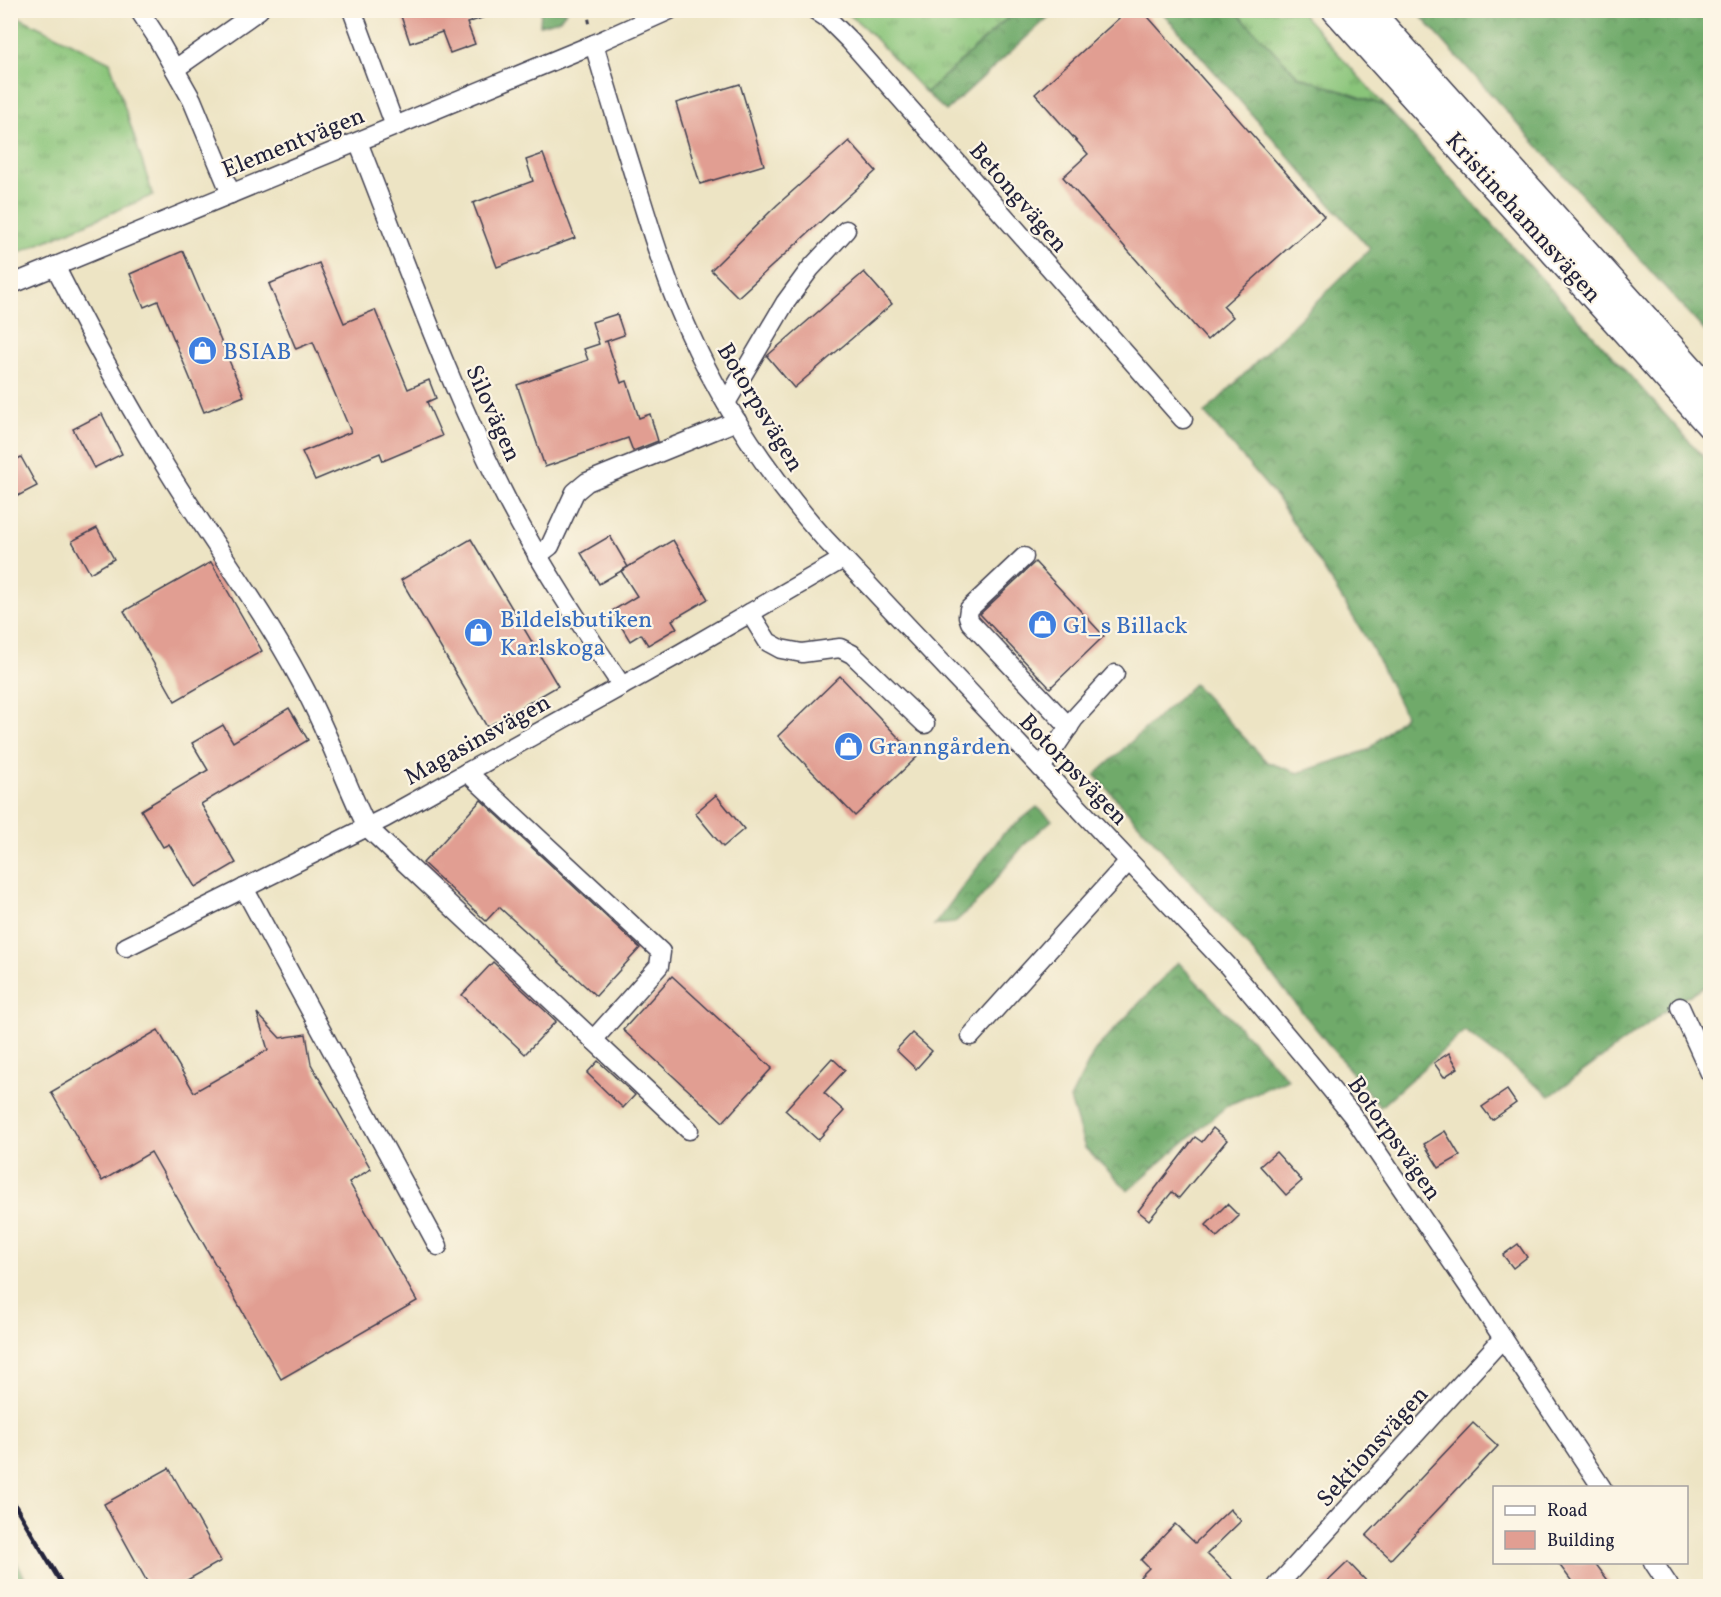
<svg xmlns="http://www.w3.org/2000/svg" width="1721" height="1597" viewBox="0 0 1721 1597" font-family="Vollkorn,serif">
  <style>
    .grass { fill: url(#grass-tufts); stroke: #56745a; stroke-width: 1.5 }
    .forest { fill: url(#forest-crowns); stroke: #486652; stroke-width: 1.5 }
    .building { fill: #e19e92 }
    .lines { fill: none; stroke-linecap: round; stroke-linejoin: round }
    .minor-casing { stroke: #403f50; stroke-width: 21 }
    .highway-casing { stroke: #403f50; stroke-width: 30 }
    .path { stroke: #403f50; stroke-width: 3; stroke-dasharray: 4.5 4.5; stroke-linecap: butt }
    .minor { stroke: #fff; stroke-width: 18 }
    .highway { stroke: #fff; stroke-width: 27 }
    .rail { stroke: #22223b; stroke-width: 4.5 }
    .labels { text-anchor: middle; stroke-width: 4.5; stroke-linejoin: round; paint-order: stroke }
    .street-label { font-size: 24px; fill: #22223b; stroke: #fcf5e5 }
    .shop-label { font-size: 24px; fill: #366cbe; stroke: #fcf5e5; text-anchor: start }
  </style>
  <defs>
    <pattern id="grass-tufts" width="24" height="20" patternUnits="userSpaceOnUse" patternTransform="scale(1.5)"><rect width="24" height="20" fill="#8ac57a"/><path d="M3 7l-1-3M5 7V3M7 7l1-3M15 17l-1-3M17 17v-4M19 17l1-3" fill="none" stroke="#70a065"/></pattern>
    <pattern id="forest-crowns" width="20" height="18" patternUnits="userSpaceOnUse" patternTransform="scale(1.5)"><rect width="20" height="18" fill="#6faa6a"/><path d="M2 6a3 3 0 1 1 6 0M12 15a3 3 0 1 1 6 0" fill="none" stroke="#5b8a58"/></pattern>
  </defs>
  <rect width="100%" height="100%" fill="#fcf5e5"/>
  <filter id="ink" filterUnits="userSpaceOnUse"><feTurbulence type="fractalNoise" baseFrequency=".0167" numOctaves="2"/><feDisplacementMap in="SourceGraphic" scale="12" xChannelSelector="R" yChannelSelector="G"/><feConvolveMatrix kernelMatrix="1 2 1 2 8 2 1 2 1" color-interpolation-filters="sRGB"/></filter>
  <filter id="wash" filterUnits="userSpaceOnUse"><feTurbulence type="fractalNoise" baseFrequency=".008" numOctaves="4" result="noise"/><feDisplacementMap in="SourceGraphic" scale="24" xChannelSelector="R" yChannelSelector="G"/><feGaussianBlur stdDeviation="1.35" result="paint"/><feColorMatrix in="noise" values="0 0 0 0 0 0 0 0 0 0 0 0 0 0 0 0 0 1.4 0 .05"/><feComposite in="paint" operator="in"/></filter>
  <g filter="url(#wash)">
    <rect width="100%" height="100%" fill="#ede4c4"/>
    <g class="grass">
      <polygon points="845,11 1015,11 926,93 866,29"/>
      <polygon points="1235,11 1300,11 1385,106 1298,76"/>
      <polygon points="10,13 110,62 153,195 11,256"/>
    </g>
    <g class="forest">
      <polygon points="541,11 541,10 567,11 559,20 540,25"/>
      <polygon points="1015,11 1055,11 946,111 926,93"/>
      <polygon points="1161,11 1235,11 1298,76 1385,106 1710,464 1710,984 1679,1001 1550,1096 1465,1031 1380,1107 1254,953 1095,775 1194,684 1267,762 1298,773 1368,750 1405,715 1371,646 1324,570 1277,498 1205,413 1370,249"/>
      <polygon points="1416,11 1710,11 1710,337"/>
      <polygon points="1037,807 1052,820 1023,846 978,901 954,923 934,925 1002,835"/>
      <polygon points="1178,962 1288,1079 1228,1105 1128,1190 1085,1148 1070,1099 1095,1050"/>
      <polygon points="11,1551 29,1586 11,1586"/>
    </g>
    <g id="blocks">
      <g class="building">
        <polygon points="399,10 496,10 497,13 467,23 475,44 450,53 442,32 410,43"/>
        <polygon points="1128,10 1142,10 1324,216 1223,306 1233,317 1207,340 1063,177 1088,154 1035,94"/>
        <polygon points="740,84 764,165 700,184 676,103"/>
        <polygon points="849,141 876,171 738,297 711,270 777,205"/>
        <polygon points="543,154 575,238 497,267 473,203 533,181 526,160"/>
        <polygon points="183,251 244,396 204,412 158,301 144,307 130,274"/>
        <polygon points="319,263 344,323 375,310 408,389 429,380 436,398 427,402 442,436 383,461 380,453 315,480 302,452 351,432 313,342 296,349 269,284"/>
        <polygon points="864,272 892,304 794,388 767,356"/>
        <polygon points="617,314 624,335 604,342 607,341 621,383 627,381 639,418 650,414 658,441 633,451 628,438 545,467 517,385 588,360 584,349 599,344 592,322"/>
        <polygon points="102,414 122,454 94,468 73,429"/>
        <polygon points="21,457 37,486 10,500 10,463"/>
        <polygon points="97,528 114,559 90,573 72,541"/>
        <polygon points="610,536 628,567 599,584 581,553"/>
        <polygon points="471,539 558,686 487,727 401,580"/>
        <polygon points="673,540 708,599 672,620 677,628 648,645 641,634 630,641 612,611 637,596 621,571"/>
        <polygon points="211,562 262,651 175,701 124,611"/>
        <polygon points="1035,562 1104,636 1050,688 980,614"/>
        <polygon points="840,676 917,757 855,816 778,736"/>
        <polygon points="289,708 308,740 201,804 236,863 195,887 169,844 163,847 141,810 208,770 192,743 223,725 233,742"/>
        <polygon points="716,795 744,829 723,847 695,813"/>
        <polygon points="481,800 640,948 596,996 499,907 486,921 423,863"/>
        <polygon points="493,962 556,1021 525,1054 462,995"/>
        <polygon points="672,976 772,1068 723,1122 623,1030"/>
        <polygon points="257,1013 280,1038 306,1034 311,1064 371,1169 349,1182 417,1301 281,1379 151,1152 102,1181 51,1092 158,1030 194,1092 268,1050"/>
        <polygon points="912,1033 932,1051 916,1069 896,1050"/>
        <polygon points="1449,1053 1458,1068 1444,1077 1434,1063"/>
        <polygon points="832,1058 845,1070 824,1093 844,1111 818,1140 785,1110"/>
        <polygon points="598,1061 635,1095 623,1108 587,1073"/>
        <polygon points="1507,1090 1516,1103 1492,1120 1482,1107"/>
        <polygon points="1213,1128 1227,1140 1179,1198 1172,1192 1149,1220 1138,1211 1195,1137 1202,1142"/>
        <polygon points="1445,1131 1460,1156 1439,1168 1424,1144"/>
        <polygon points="1276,1152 1302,1181 1286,1195 1260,1166"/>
        <polygon points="1227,1204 1239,1216 1217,1237 1206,1225"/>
        <polygon points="1518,1244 1527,1257 1513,1268 1503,1255"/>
        <polygon points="1473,1423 1498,1446 1391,1559 1366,1536"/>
        <polygon points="169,1468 221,1561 175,1587 150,1587 104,1504"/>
        <polygon points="1230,1509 1241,1521 1207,1554 1241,1587 1151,1587 1140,1577 1149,1568 1141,1560 1175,1524 1195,1543"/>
        <polygon points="1348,1562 1372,1587 1322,1587"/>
        <polygon points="1558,1563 1595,1563 1613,1587 1576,1587"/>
      </g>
    </g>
  </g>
  <g filter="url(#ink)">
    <use href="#blocks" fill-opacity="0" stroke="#403f50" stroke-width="1.5"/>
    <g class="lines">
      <defs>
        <g id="minor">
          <polyline points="139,10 156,36 192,100 231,194"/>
          <polyline points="352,10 395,126"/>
          <polyline points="815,10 827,18 850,41 1183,419"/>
          <path d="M594 44C608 94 624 143 639 192 651 230 662 268 677 304 712 390 763 469 824 538L1228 966 1317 1072 1352 1115 1475 1296 1602 1488"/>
          <polyline points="175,69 259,10"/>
          <path d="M358 142C406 263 449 387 509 504 542 567 582 627 622 686"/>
          <path d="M55 266C91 337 128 406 170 474 212 542 261 607 299 678 326 726 343 778 367 827L689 1130"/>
          <polyline points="10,285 594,44 670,10"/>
          <polyline points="726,403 785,303 810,269 846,230"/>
          <polyline points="537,556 550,546 575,492 587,482 737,421"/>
          <polyline points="1024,557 969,609 968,616 970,622 1069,727"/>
          <polyline points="750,613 768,642 781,649 802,653 840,648 852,654 925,724"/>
          <polyline points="1041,768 1074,719 1115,674"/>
          <polyline points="467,772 661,952 659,966 593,1040"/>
          <polyline points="244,888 438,1246"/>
          <polyline points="126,947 385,818 681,653 843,559"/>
          <polyline points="1680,1007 1710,1073"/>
          <polyline points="971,1036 1129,861"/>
          <polyline points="1653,1562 1669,1586"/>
          <polyline points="1277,1586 1503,1338"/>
        </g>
        <g id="highway">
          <polyline points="1336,10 1710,425"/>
          <polyline points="1368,10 1710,391"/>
        </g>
      </defs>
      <use href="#minor" class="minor-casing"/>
      <use href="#highway" class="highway-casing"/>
      <polyline class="path" points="587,10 590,26"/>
      <use href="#minor" class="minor"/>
      <use href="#highway" class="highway"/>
      <polyline class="rail" points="10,1497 63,1586"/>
    </g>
  </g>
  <defs>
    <symbol id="shop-disc" viewBox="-11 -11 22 22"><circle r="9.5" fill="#3f7fe0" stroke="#fcf5e5"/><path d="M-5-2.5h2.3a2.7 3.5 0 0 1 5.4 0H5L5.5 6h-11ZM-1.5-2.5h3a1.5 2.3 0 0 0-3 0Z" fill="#fff"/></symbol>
  </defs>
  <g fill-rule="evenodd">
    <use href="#shop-disc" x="186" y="334" width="33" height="33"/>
    <use href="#shop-disc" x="1026" y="608" width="33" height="33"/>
    <use href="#shop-disc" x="462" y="616" width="33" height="33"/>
    <use href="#shop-disc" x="832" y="730" width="33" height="33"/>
  </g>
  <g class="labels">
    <g class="street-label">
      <text transform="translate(293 142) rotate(-22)" y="8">Elementvägen</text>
      <text transform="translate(1019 197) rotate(49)" y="8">Betongvägen</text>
      <text transform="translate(1524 217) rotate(48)" y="8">Kristinehamnsvägen</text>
      <text transform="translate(761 407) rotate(59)" y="8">Botorpsvägen</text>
      <text transform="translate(494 413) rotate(66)" y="8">Silovägen</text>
      <text transform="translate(477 739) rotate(-29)" y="8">Magasinsvägen</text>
      <text transform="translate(1074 769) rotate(46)" y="8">Botorpsvägen</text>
      <text transform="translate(1395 1138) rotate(55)" y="8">Botorpsvägen</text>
      <text transform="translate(1372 1446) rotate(-48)" y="8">Sektionsvägen</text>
    </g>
    <g class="shop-label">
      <text x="223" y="359">BSIAB</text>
      <text x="500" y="627">Bildelsbutiken<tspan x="500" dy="28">Karlskoga</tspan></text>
      <text x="1063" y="633">Gl_s Billack</text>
      <text x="869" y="754">Granngården</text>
    </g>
  </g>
  <rect width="1721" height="1597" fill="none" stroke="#fcf5e5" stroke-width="36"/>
  <rect x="1493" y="1486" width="195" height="78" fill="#fcf5e5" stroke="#a5a1a1" stroke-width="1.5"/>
  <rect x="1505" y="1506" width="30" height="9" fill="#ffffff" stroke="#a5a1a1" stroke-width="1.5"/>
  <text x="1547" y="1516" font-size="18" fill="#22223b">Road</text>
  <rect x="1505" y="1531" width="30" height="18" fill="#e19e92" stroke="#a5a1a1" stroke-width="1.5"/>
  <text x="1547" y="1546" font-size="18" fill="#22223b">Building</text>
</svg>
